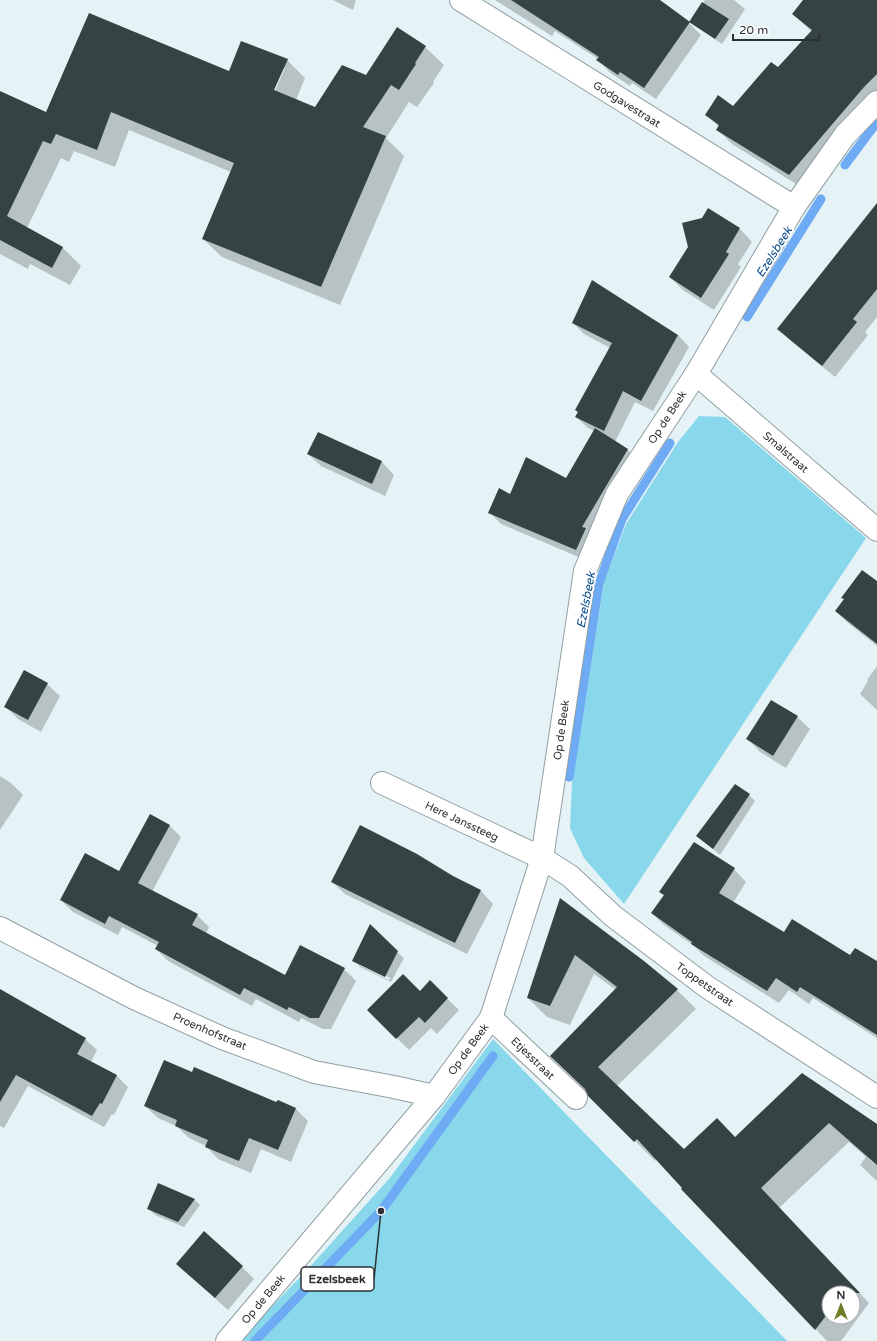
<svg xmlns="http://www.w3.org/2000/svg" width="877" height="1341" viewBox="0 0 877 1341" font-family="'Varela Round',sans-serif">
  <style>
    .green { fill: #88d7eb }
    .shadow { fill: #0003; fill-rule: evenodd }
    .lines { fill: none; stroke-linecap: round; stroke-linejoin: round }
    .stream { stroke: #6eabf4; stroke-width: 9 }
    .building { fill: #364343 }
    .street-casing { stroke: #929fa3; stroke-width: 24 }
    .street { stroke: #fff; stroke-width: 22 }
    .labels { text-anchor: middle; stroke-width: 4; stroke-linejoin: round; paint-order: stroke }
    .street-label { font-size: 11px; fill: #2b3032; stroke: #fff }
    .water-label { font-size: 12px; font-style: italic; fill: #094a8b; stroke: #fff }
    .leader { fill: none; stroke: #2b3032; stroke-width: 1.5 }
    .callout-dot { fill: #2b3032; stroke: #fff; stroke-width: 1.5 }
    .callout { fill: #fff; stroke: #2b3032; stroke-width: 1.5 }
    .callout-label { font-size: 12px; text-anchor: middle; font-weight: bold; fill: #2b3032 }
  </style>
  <rect width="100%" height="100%" fill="#e5f3f7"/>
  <g class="green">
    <polygon points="699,416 725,417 866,538 624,904 584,858 570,828 572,781 604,583 626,524 678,442"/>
    <polygon points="493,1039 787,1341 241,1341 252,1327 306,1271 389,1179"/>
  </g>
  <g class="shadow">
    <polygon points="333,0 356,0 353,10"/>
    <polygon points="495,0 658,0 689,23 701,35 656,99 632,83 630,86 609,72 598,59 555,31 552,36"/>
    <polygon points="705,0 734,0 745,9 722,44 697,27 691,21"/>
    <polygon points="804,0 877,0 877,102 804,189 732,144 718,130 719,127 706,114 733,107 778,69 812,32 793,14"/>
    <path d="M425 47 444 65 433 82 434 83 417 107 409 102 386 138 404 156 340 305 222 257 203 239 231 172 129 130 115 167 74 151 69 162 61 158 27 228 62 247 81 266 70 285 30 264 28 269 0 254V92L47 113 287 60 305 78 296 100 315 108 367 76ZM283 68H285L273 95 271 94Z"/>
    <polygon points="877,205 877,317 865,332 868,335 835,377 791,341 779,329"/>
    <polygon points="709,210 740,229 752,242 738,264 741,267 714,310 683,290 670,277 689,248 702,219"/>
    <polygon points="573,323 678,335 689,347 653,411 635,402 615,442 628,450 639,462 588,561 501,524 489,512 511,495 566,479 594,431 588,428 576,417 578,413 576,410 610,348 584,334"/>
    <polygon points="318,433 382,462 394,475 385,496 321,466 308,454"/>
    <polygon points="877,582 877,646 848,623 836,611 845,600 843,598"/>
    <polygon points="877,666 877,710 860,694 868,681 867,680"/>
    <polygon points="47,684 60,696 41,732 18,719 6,707"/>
    <polygon points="797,717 810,729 786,768 760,752 748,739"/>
    <polygon points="0,776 11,783 23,795 0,830"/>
    <polygon points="749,795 755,801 720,855 697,836"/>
    <polygon points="169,825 181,837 152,892 197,915 209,927 206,934 285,977 344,969 356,981 331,1029 323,1029 301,1018 299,1022 256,999 252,1006 168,961 156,949 158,946 122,927 118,935 73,912 61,900 119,872"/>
    <polygon points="734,869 746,882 733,903 784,934 851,956 877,962 877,1038 813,998 809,1004 789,990 779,1003 704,956 694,946 664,925 652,913 664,895 661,892"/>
    <polygon points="452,877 481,891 493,904 467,954 345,894 332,882"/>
    <path d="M560 900 643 962 677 990 696 1009 617 1086 684 1150 736 1138 803 1075 877 1124V1181L860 1165 866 1157 849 1142 779 1208 869 1303 841 1341H827L682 1189 684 1188 657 1159 655 1161 551 1056 616 990 594 974 570 1025 547 1017 528 998ZM829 1293H853V1317H829Z"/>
    <path d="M397 952 404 958 391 982 360 967 354 960ZM359 963 390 978 389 980 359 965Z"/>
    <polygon points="430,982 459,1010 437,1034 431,1028 409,1050 368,1010 420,992"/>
    <polygon points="0,990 85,1039 97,1050 91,1062 116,1075 128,1087 114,1115 112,1114 104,1127 28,1086 4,1128 0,1126"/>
    <polygon points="193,1073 296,1109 308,1121 291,1162 261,1149 251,1173 218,1159 206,1146 189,1138 176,1126 158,1118 145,1106"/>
    <polygon points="194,1199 200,1205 184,1227 155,1215 149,1209"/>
    <polygon points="177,1264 242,1267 254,1279 228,1310"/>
  </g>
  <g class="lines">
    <g class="stream">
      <polyline points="845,165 871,130 877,124"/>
      <polyline points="747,317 821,199"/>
      <polyline points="569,777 599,584 622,519 670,443"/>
      <polyline points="255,1341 381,1211 493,1056"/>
    </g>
  </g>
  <g class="building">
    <polygon points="511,0 660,0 690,22 644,88 620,72 618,75 596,60 599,57"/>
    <polygon points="803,0 877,0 877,74 864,87 789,175 716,130 719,125 705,115 718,95 733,106 771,62 778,67 812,30 792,14"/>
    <polygon points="702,2 729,19 715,39 689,22"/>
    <polygon points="89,13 229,71 241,41 288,59 274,90 315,107 342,65 366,75 397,27 426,46 415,63 416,64 399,90 391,85 363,127 386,136 321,287 202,239 234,163 111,112 97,150 56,134 51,144 43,141 7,216 63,247 52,268 0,240 0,91 46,112"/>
    <polygon points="877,203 877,289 853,319 857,322 822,366 777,329"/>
    <polygon points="708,208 740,228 726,252 729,254 701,298 669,277 688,247 682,223 702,218"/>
    <polygon points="592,280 678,335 641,401 623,391 604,431 575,417 578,412 575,410 612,343 572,323"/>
    <polygon points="595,428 628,449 582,527 586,528 576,550 488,513 499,488 510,494 526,457 566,478"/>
    <polygon points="318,432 382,461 372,484 307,454"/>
    <polygon points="862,570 877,581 877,644 835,611 844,599 841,598"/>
    <polygon points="24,670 48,683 28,720 4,707"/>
    <polygon points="771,700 798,716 773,756 746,739"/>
    <polygon points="735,784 750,794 713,849 696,836"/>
    <polygon points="150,814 170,825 138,883 198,914 192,925 285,975 300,945 345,968 319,1018 310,1018 289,1007 287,1010 244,988 240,995 155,949 159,942 109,916 105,924 60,900 85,853 119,871"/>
    <polygon points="360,825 417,854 453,876 481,890 455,943 331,882"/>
    <polygon points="694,842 735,868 719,893 784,932 792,919 850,955 855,948 877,961 877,1035 800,987 797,992 776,978 767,991 691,944 692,942 651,913 664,895 659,892"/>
    <polygon points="560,898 644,961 678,989 598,1067 684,1149 717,1118 735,1137 802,1073 877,1124 877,1165 829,1123 761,1188 860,1293 829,1293 829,1312 815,1330 681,1189 682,1188 637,1139 634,1142 588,1096 585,1089 550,1056 617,987 575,955 550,1006 527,998"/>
    <polygon points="370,924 398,951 385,977 352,961"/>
    <polygon points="403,974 420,991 430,980 448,998 425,1023 419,1017 396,1039 367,1010"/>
    <polygon points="0,989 86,1038 77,1054 117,1075 102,1104 100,1103 92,1116 16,1075 0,1102"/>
    <polygon points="164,1060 192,1072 194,1067 276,1102 278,1100 296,1108 278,1150 249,1138 239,1161 205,1147 208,1140 175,1126 177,1120 144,1106"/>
    <polygon points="158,1183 195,1199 178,1222 147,1209"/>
    <polygon points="204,1231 243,1266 215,1298 176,1264"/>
  </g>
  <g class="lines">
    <defs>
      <g id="street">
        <polyline points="461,0 794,207"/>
        <polyline points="696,374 877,530"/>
        <polyline points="382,783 542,858 570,876 613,916 707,987 877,1097"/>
        <polyline points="0,928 134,998 222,1038 314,1072 394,1087 434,1096"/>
        <polyline points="491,1018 576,1098"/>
        <polyline points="227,1341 434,1096 491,1018 542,858 585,571 617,494 696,374 794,207 845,135 877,102"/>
      </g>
    </defs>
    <use href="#street" class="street-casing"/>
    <use href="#street" class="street"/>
  </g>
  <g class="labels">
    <g class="street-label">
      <text transform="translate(627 104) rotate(32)" y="4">Godgavestraat</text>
      <text transform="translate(667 417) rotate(-57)" y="4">Op de Beek</text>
      <text transform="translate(786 452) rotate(41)" y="4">Smalstraat</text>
      <text transform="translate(561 730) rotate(-82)" y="4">Op de Beek</text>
      <text transform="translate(462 821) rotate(25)" y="4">Here Janssteeg</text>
      <text transform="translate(705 984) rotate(35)" y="4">Toppetstraat</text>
      <text transform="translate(210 1031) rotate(23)" y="4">Proenhofstraat</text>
      <text transform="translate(468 1049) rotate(-54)" y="4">Op de Beek</text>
      <text transform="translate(533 1058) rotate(44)" y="4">Etjesstraat</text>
      <text transform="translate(263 1299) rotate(-50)" y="4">Op de Beek</text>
    </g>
    <g class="water-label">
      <text transform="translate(774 252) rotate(-58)" y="4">Ezelsbeek</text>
      <text transform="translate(586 600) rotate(-79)" y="4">Ezelsbeek</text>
    </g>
  </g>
  <path class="leader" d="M381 1211L374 1279"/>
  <circle class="callout-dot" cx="381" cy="1211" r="4"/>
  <rect class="callout" x="301" y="1267" width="73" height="24" rx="4"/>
  <g class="callout-label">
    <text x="337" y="1283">Ezelsbeek</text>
  </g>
  <g transform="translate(841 1305)"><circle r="19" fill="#ffffff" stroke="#aaacad"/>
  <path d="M0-3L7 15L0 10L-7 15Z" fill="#707d2a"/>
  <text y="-6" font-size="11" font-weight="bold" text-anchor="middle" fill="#2b3032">N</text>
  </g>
  <path d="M733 34v6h86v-6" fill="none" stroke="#2b3032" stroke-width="2"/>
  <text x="739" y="34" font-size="12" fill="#2b3032" stroke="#ffffff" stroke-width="3" paint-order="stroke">20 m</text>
</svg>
